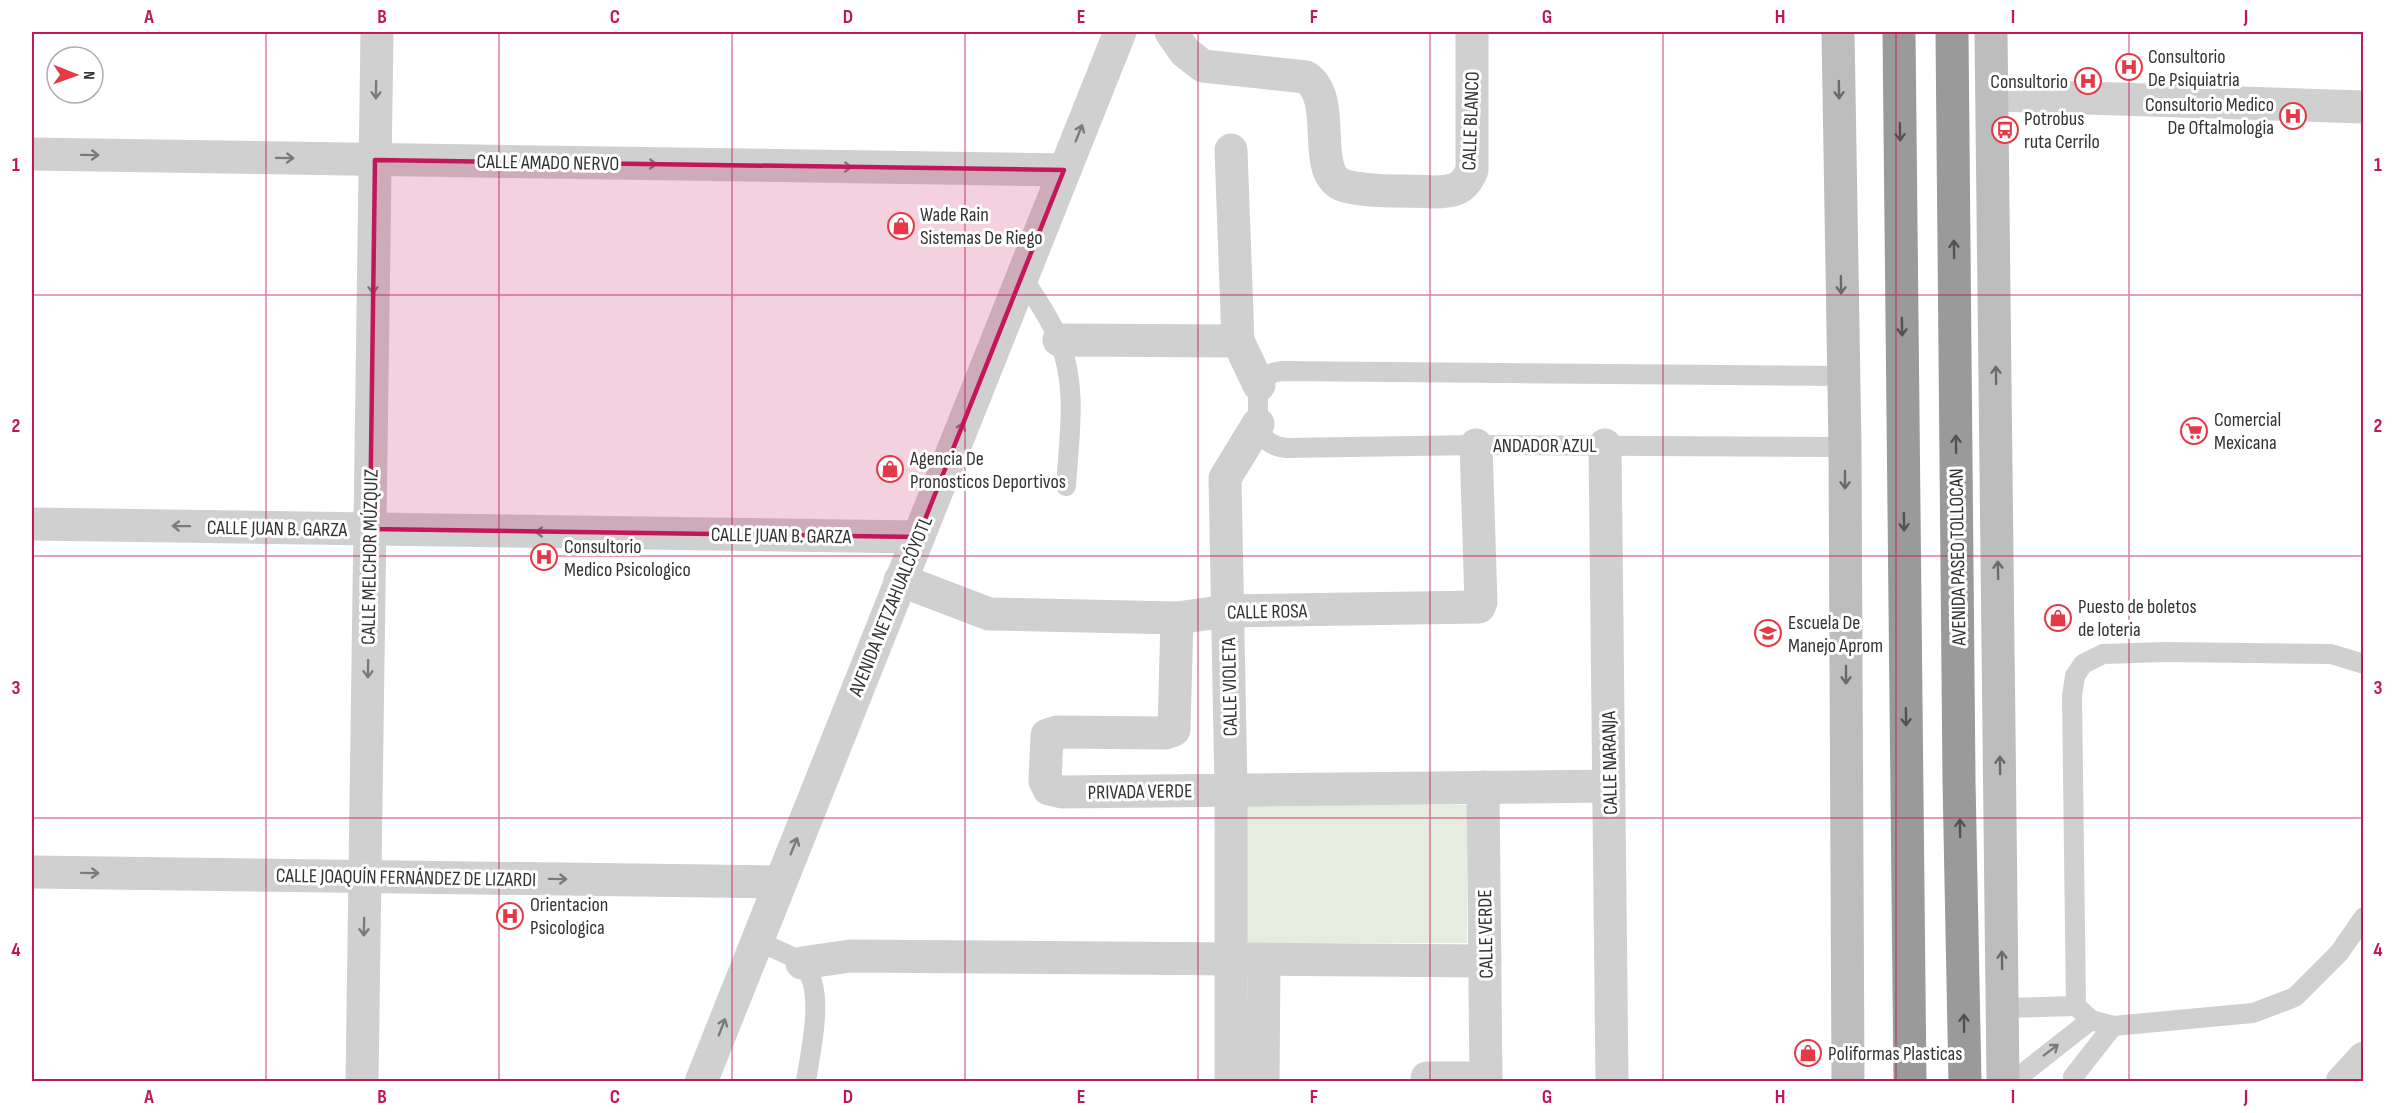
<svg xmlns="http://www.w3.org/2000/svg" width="2395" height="1113" viewBox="0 0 2395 1113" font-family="'Sofia Sans Condensed',sans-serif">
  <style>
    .green { fill: #e6ecdf }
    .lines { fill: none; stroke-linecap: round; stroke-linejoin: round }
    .lane { stroke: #d0d0d0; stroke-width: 20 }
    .street { stroke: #d0d0d0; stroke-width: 33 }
    .secondary { stroke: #bdbdbd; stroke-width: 33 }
    .highway { stroke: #9a9a9a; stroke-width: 33 }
    .oneway { stroke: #7a7a7a }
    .oneway2 { stroke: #6a6a6a }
    .oneway3 { stroke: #525252 }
    .marked { fill: #c2185b; fill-opacity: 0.2; stroke: #c2185b; stroke-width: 4.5; stroke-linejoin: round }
    .grid { fill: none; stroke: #c2185b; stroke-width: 1.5; stroke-opacity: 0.55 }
    .labels { text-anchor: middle; stroke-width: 6; stroke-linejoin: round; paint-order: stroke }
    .poi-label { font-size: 20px; fill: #333; stroke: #fff; text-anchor: start }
    .street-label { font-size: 20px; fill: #333; stroke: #fff }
    .neatline { fill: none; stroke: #c2185b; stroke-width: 2 }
    .grid-label { font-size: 20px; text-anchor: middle; font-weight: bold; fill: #c2185b }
  </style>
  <rect width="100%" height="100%" fill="#fff"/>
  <polygon class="green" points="1243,804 1467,805 1467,943 1243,943"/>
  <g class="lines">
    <g class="lane">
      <path d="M1022 277C1035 297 1050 318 1059 340 1078 387 1069 437 1066 486"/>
      <path d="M1842 376 1282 371C1273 372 1263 375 1260 385 1257 393 1257 428 1262 435 1268 444 1277 447 1286 448L1476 445 1845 447"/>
      <polyline points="2364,664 2331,654 2165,652 2103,654 2083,664 2075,676 2072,696 2076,1006 2091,1020 2113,1026 2253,1013 2295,997 2339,953 2364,917"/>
      <path d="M756 941C766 945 796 957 802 963 827 989 810 1051 806 1082"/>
      <polyline points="2003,1008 2076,1006"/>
      <polyline points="2073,1077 2113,1026"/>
      <polyline points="2012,1082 2091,1020"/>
    </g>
    <g class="street">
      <path d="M1171 32 1185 52 1203 66 1306 77C1340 100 1308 175 1345 186 1372 193 1404 190 1432 192 1453 192 1464 190 1472 170V32"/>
      <polyline points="1993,95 2364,107"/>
      <polyline points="1231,150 1238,341"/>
      <polyline points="32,154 1064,170"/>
      <polyline points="1059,340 1238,341 1259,385"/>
      <polyline points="1605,445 1612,1082"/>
      <polyline points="32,524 918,537"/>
      <polyline points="900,580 989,614 1177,618 1227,611 1479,607 1481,602 1476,445"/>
      <polyline points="1177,618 1174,730 1165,733 1057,732 1047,735 1045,781 1049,789 1062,792 1609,786"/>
      <polyline points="1483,787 1486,1082"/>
      <polyline points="32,872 780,882"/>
      <polyline points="802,963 850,956 1485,961"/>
      <polyline points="1427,1078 1486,1078"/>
      <polyline points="362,1082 377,32"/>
      <polyline points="701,1082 1120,32"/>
      <polyline points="1231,1082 1231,790 1225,478 1258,424"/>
      <polyline points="1263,1082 1264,960"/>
      <polyline points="2342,1082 2364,1058"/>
    </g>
    <g class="secondary">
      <polyline points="1838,32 1845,447 1848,1082"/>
      <polyline points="1991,32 2003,1082"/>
    </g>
    <g class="highway">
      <polyline points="1899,32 1910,1082"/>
      <polyline points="1952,32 1959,781 1965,1082"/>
    </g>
  </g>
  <defs><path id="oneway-shaft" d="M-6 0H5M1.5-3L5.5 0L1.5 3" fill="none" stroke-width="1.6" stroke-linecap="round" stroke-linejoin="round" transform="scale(1.5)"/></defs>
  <g class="oneway">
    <use href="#oneway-shaft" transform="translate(376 90) rotate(91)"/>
    <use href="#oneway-shaft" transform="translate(1079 133) rotate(-68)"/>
    <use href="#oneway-shaft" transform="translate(90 155) rotate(1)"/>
    <use href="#oneway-shaft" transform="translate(285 158) rotate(1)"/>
    <use href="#oneway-shaft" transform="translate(648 164) rotate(1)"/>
    <use href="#oneway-shaft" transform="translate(843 167) rotate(1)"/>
    <use href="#oneway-shaft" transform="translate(373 285) rotate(91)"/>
    <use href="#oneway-shaft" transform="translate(960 431) rotate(-68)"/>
    <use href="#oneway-shaft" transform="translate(181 526) rotate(-179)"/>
    <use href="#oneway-shaft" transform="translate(544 532) rotate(-179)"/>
    <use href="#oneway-shaft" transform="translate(368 669) rotate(91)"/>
    <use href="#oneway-shaft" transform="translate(794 846) rotate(-68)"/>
    <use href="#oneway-shaft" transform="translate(90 873) rotate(1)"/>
    <use href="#oneway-shaft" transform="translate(558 879) rotate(1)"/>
    <use href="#oneway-shaft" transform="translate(364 927) rotate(91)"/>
    <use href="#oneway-shaft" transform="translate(722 1027) rotate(-69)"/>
    <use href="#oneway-shaft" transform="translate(2051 1050) rotate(-37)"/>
  </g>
  <g class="oneway2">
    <use href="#oneway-shaft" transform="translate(1839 90) rotate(89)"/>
    <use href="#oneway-shaft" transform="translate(1841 285) rotate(89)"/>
    <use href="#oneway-shaft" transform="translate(1996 375) rotate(-91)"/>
    <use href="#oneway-shaft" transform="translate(1845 480) rotate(90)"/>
    <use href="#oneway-shaft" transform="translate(1998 570) rotate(-91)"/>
    <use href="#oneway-shaft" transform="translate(1846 675) rotate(90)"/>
    <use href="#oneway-shaft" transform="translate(2000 765) rotate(-91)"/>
    <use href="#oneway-shaft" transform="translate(2002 960) rotate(-91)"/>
  </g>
  <g class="oneway3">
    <use href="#oneway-shaft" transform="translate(1900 132) rotate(89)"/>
    <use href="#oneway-shaft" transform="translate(1954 249) rotate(-91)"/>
    <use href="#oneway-shaft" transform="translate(1902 327) rotate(89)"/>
    <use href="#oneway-shaft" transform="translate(1956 444) rotate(-91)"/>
    <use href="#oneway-shaft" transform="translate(1904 522) rotate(89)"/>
    <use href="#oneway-shaft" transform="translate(1906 717) rotate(89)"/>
    <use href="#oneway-shaft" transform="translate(1960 828) rotate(-91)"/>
    <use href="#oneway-shaft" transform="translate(1964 1023) rotate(-91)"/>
  </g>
  <path class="marked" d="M375 160 1064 170 918 537 370 529Z"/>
  <path class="grid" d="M266 32V1082M499 32V1082M732 32V1082M965 32V1082M1198 32V1082M1430 32V1082M1663 32V1082M1896 32V1082M2129 32V1082M32 295H2364M32 556H2364M32 818H2364"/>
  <defs>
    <symbol id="hospital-ring" viewBox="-11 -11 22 22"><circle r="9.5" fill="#fff" stroke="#e63946" stroke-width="1.5"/><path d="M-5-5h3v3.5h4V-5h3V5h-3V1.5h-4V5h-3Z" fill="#e63946"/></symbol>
    <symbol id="bus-ring" viewBox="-11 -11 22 22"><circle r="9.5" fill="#fff" stroke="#e63946" stroke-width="1.5"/><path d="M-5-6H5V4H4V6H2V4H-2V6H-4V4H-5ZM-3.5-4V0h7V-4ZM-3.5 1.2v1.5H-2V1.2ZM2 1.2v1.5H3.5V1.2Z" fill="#e63946"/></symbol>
    <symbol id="shop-ring" viewBox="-11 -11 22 22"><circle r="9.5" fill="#fff" stroke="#e63946" stroke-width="1.5"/><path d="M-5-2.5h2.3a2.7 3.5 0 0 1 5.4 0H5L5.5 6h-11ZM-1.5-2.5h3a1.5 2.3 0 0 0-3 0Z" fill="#e63946"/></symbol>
    <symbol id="supermarket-ring" viewBox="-11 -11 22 22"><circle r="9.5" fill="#fff" stroke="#e63946" stroke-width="1.5"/><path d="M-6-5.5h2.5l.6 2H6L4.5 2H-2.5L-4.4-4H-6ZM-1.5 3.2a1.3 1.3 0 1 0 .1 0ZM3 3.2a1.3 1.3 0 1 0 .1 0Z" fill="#e63946"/></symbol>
    <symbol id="school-ring" viewBox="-11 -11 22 22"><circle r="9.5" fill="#fff" stroke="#e63946" stroke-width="1.5"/><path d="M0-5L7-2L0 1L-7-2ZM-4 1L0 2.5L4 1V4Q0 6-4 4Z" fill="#e63946"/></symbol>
  </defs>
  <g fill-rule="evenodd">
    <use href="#hospital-ring" x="2114" y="52" width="30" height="30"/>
    <use href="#hospital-ring" x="2073" y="66" width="30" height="30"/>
    <use href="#hospital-ring" x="2278" y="101" width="30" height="30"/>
    <use href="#bus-ring" x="1990" y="115" width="30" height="30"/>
    <use href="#shop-ring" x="886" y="211" width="30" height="30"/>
    <use href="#supermarket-ring" x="2179" y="416" width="30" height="30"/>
    <use href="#shop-ring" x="875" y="454" width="30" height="30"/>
    <use href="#hospital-ring" x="529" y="542" width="30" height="30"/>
    <use href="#shop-ring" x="2043" y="603" width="30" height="30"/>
    <use href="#school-ring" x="1753" y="618" width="30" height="30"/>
    <use href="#hospital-ring" x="495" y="901" width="30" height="30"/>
    <use href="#shop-ring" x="1793" y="1038" width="30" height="30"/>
  </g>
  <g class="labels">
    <g class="poi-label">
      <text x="2148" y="63">Consultorio<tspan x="2148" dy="23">De Psiquiatria</tspan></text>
      <text x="2068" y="88" text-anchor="end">Consultorio</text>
      <text x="2274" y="111" text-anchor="end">Consultorio Medico<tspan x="2274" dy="23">De Oftalmologia</tspan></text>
      <text x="2024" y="125">Potrobus<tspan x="2024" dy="23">ruta Cerrilo</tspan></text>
      <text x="920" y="221">Wade Rain<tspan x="920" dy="23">Sistemas De Riego</tspan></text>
      <text x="2214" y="426">Comercial<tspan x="2214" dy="23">Mexicana</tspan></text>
      <text x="910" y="465">Agencia De<tspan x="910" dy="23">Pronosticos Deportivos</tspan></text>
      <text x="564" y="553">Consultorio<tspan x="564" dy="23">Medico Psicologico</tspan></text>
      <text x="2078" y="613">Puesto de boletos<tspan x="2078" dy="23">de loteria</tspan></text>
      <text x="1788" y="629">Escuela De<tspan x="1788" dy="23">Manejo Aprom</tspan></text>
      <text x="530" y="911">Orientacion<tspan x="530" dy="23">Psicologica</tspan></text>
      <text x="1828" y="1060">Poliformas Plasticas</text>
    </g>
    <g class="street-label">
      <text transform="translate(1470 121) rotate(-88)" y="7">CALLE BLANCO</text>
      <text transform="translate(548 162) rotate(1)" y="7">CALLE AMADO NERVO</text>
      <text x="1545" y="452">ANDADOR AZUL</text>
      <text transform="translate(277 528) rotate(1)" y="7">CALLE JUAN B. GARZA</text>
      <text transform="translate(781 535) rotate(1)" y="7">CALLE JUAN B. GARZA</text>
      <text transform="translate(369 557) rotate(-89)" y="7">CALLE MELCHOR MÚZQUIZ</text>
      <text transform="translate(1957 557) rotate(-91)" y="7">AVENIDA PASEO TOLLOCAN</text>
      <text transform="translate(890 606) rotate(-68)" y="7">AVENIDA NETZAHUALCÓYOTL</text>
      <text transform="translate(1267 611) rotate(-1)" y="7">CALLE ROSA</text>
      <text transform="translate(1229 687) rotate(-91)" y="7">CALLE VIOLETA</text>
      <text transform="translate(1609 763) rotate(-91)" y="7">CALLE NARANJA</text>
      <text transform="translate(1140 791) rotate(-1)" y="7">PRIVADA VERDE</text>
      <text transform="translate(406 877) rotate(1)" y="7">CALLE JOAQUÍN FERNÁNDEZ DE LIZARDI</text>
      <text transform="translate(1485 934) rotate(-91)" y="7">CALLE VERDE</text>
    </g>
  </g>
  <rect width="2395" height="1113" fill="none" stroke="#ffffff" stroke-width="66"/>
  <g transform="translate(75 75) rotate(91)"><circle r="28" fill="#ffffff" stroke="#adadad" stroke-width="1.5"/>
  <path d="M0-4.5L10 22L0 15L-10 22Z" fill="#e63946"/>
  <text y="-9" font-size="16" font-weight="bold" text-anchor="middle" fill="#333333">N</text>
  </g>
  <rect x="33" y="33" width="2329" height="1047" class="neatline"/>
  <g class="grid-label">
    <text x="149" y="23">A</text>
    <text x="382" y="23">B</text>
    <text x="615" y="23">C</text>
    <text x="848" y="23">D</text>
    <text x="1081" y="23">E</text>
    <text x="1314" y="23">F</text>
    <text x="1547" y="23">G</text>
    <text x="1780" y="23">H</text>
    <text x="2013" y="23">I</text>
    <text x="2246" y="23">J</text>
    <text x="16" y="171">1</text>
    <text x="2378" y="171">1</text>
    <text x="16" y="432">2</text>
    <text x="2378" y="432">2</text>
    <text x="16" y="694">3</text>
    <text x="2378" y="694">3</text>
    <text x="16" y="956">4</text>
    <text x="2378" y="956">4</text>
    <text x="149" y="1103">A</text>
    <text x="382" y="1103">B</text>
    <text x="615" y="1103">C</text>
    <text x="848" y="1103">D</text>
    <text x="1081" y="1103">E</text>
    <text x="1314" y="1103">F</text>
    <text x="1547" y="1103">G</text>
    <text x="1780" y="1103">H</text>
    <text x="2013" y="1103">I</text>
    <text x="2246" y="1103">J</text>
  </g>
</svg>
